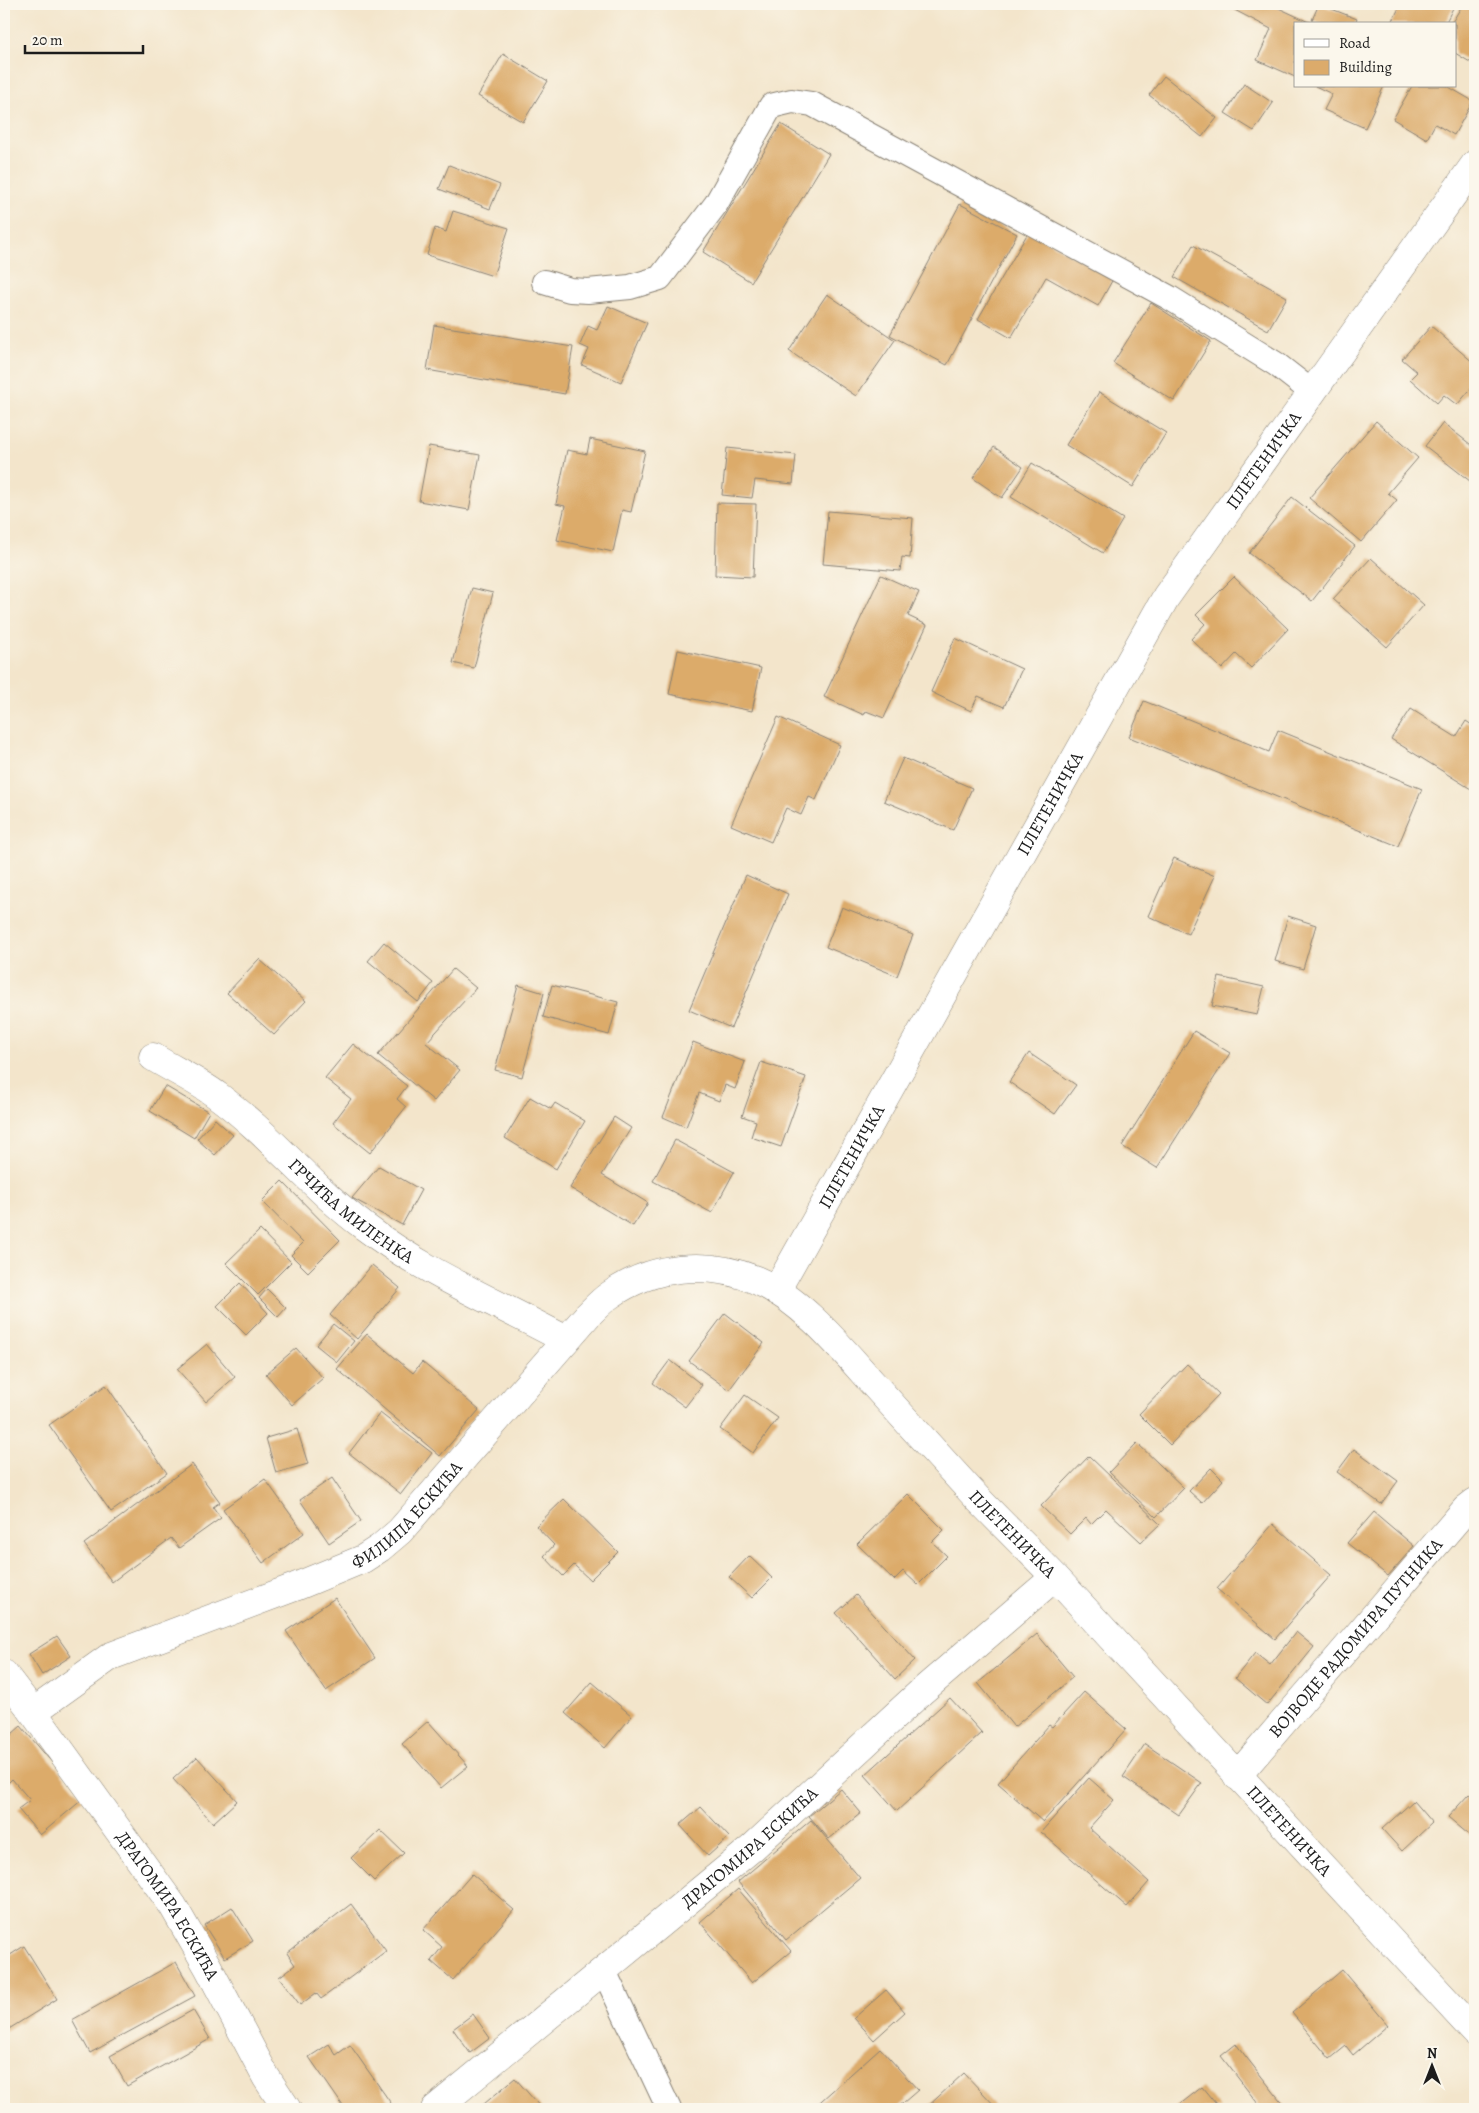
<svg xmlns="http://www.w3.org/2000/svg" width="1479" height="2113" viewBox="0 0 1479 2113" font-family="Alegreya,serif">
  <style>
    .building { fill: #dcab6b }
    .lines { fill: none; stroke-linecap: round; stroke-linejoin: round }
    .lane-casing { stroke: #888074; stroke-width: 26 }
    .street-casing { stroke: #888074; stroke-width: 29 }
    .lane { stroke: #fff; stroke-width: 24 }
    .street { stroke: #fff; stroke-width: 28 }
    .labels { text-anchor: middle; stroke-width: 5; stroke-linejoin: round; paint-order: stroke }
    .street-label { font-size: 18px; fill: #1c1c1c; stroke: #fbf7ec }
  </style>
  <rect width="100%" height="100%" fill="#fbf7ec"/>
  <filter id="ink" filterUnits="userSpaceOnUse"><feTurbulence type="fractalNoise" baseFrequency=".02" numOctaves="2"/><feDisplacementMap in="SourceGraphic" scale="10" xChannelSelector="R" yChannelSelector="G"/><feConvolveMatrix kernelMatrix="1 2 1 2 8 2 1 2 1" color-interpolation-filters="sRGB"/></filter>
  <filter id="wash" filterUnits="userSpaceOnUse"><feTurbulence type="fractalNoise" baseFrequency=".0096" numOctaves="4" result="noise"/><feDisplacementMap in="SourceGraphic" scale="20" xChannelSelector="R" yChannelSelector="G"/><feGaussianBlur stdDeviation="1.12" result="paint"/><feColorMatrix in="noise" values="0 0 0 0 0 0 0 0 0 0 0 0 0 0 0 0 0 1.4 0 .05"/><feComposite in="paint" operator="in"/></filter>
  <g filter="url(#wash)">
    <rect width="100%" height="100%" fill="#f3e5cb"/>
    <g id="blocks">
      <g class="building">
        <polygon points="1226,4 1270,4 1313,24 1295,24 1295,77 1257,60 1271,29 1225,5"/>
        <polygon points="1319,4 1357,19 1355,24 1320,24 1312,20"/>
        <polygon points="1401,4 1455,4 1445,24 1391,24"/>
        <polygon points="1463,4 1475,5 1475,65 1455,53 1455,24 1451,24"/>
        <polygon points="503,54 548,81 523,122 478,96"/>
        <polygon points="1164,76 1217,118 1202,137 1149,95"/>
        <polygon points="1244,84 1273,103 1254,131 1225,113"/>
        <polygon points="1315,86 1384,86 1365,128 1324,110 1332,94"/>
        <polygon points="1412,86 1447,86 1473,101 1454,135 1435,124 1427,139 1393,119"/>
        <polygon points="781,124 829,154 751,282 703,252"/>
        <polygon points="449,165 500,185 490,209 439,189"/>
        <polygon points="960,204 1017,234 947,365 890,335"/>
        <polygon points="453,211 509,228 493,276 427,255 435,228 446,232"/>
        <polygon points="1029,231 1113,279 1098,306 1046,277 1011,338 978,319"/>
        <polygon points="1193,245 1287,297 1268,330 1174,277"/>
        <polygon points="827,294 895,340 856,396 789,351"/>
        <polygon points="1151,303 1211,341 1174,401 1113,363"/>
        <polygon points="608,306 647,323 621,382 582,365 589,349 580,345 588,326 597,330"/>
        <polygon points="434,325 573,347 565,394 427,370"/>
        <polygon points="1431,326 1475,364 1475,384 1457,405 1444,395 1437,403 1410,379 1417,372 1402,359"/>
        <polygon points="1099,392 1166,433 1133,487 1066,445"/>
        <polygon points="1376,421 1418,458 1388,493 1397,500 1361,542 1309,498"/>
        <polygon points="1443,423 1475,448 1475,485 1425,446"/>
        <polygon points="590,439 645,451 631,512 622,510 613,552 557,540 565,506 556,504 567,450 587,454"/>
        <polygon points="429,446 480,455 469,510 419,501"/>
        <polygon points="994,447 1023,467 1002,498 973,478"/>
        <polygon points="727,448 796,455 793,484 755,480 752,498 722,495"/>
        <polygon points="1032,463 1123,519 1103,553 1011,497"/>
        <polygon points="1292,497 1355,546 1312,601 1249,553"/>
        <polygon points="717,503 756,504 753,577 715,575"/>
        <polygon points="828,511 913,518 910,558 902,557 900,571 823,564"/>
        <polygon points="1371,558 1424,605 1387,647 1333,599"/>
        <polygon points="881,575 919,592 908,616 927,625 884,718 866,711 864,715 824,697"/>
        <polygon points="1234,577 1288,629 1251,668 1236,654 1222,669 1191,639 1205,624 1196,615"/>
        <polygon points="472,588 493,593 474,668 453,663"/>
        <polygon points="955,638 1022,669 1004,707 978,696 971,711 931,692"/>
        <polygon points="678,650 761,668 752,711 669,694"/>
        <polygon points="1144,701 1269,752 1278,730 1422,789 1398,846 1129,737"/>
        <polygon points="1411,709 1456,737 1466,721 1475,727 1475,783 1471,789 1391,739"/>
        <polygon points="778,717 840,745 816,800 809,797 801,815 786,808 771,842 731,825"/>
        <polygon points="903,758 972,788 953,830 884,801"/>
        <polygon points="1174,858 1215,876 1188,934 1148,916"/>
        <polygon points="746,875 788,894 731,1028 689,1010"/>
        <polygon points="842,907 913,935 897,976 826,947"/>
        <polygon points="1288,916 1316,925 1303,969 1275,961"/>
        <polygon points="384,942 433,983 418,1002 368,961"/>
        <polygon points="259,959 306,1001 274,1035 227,993"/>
        <polygon points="453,969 476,988 426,1043 460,1070 434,1101 378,1055"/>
        <polygon points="1219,977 1264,987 1257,1015 1212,1006"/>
        <polygon points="518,985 544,993 522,1077 495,1070"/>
        <polygon points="552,985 618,1002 609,1035 543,1017"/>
        <polygon points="1194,1031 1230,1053 1157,1168 1122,1146"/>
        <polygon points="693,1042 745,1062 735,1089 725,1085 719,1101 699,1093 686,1127 663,1117"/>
        <polygon points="353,1044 407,1086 397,1099 406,1107 370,1153 333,1123 351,1099 325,1078"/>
        <polygon points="1029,1053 1076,1085 1055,1114 1009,1082"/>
        <polygon points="761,1062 806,1077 781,1147 751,1137 756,1121 742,1116"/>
        <polygon points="165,1086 209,1112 194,1138 150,1111"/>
        <polygon points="530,1097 551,1109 555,1103 585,1121 556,1169 505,1138"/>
        <polygon points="614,1117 631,1128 602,1175 648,1203 633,1226 570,1188"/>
        <polygon points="215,1119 233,1135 215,1155 197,1139"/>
        <polygon points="675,1140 734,1172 712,1213 653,1181"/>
        <polygon points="379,1166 421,1190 402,1225 352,1198"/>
        <polygon points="282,1181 340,1240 308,1272 291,1255 303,1243 262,1201"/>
        <polygon points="260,1230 291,1262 258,1295 226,1263"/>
        <polygon points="372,1265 400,1288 357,1339 330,1315"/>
        <polygon points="240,1283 268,1313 246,1335 217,1306"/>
        <polygon points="267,1289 286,1308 278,1317 259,1298"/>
        <polygon points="725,1313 764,1343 729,1390 689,1361"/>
        <polygon points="333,1324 354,1341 337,1362 316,1345"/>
        <polygon points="367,1334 413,1373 422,1362 479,1410 440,1456 337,1369"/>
        <polygon points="207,1344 235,1377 206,1402 177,1369"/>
        <polygon points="296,1348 323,1378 292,1405 266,1374"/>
        <polygon points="670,1360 702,1385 685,1407 653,1383"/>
        <polygon points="1187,1364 1219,1394 1170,1445 1139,1414"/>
        <polygon points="106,1385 167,1473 111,1512 49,1425"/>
        <polygon points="745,1395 778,1418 753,1453 720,1429"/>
        <polygon points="380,1413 432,1453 401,1494 349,1453"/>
        <polygon points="297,1429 308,1464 276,1473 266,1438"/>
        <polygon points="1137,1443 1184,1488 1156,1517 1109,1472"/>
        <polygon points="1354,1449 1398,1481 1381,1504 1337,1472"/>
        <polygon points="1089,1456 1160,1524 1141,1542 1106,1509 1091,1524 1086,1518 1070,1534 1041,1506"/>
        <polygon points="192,1464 220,1502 213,1507 221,1518 179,1548 171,1538 112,1582 84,1544"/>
        <polygon points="1211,1468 1223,1480 1202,1503 1189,1491"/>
        <polygon points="332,1478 361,1521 329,1543 300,1500"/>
        <polygon points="265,1479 304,1533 263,1563 223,1509"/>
        <polygon points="908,1494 944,1530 932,1542 947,1556 918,1585 903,1571 894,1580 857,1544"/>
        <polygon points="564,1499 618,1552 590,1580 574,1565 563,1576 544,1556 554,1545 536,1526"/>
        <polygon points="1374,1512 1414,1546 1388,1576 1347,1543"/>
        <polygon points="1273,1524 1331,1575 1275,1639 1217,1589"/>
        <polygon points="749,1556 772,1578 752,1598 729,1577"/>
        <polygon points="856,1595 915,1660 895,1679 836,1613"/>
        <polygon points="335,1598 375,1658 326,1691 286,1631"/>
        <polygon points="1296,1632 1314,1647 1267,1705 1235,1678 1255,1653 1270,1665"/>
        <polygon points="1037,1634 1073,1677 1014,1727 978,1683"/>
        <polygon points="57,1636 71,1656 42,1675 29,1654"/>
        <polygon points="592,1682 632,1716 605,1748 565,1713"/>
        <polygon points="1084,1692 1126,1729 1043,1822 998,1783 1049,1725 1052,1727"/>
        <polygon points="950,1698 982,1733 897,1811 865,1775"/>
        <polygon points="428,1721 468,1766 441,1788 402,1744"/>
        <polygon points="21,1726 83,1799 40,1835 18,1809 30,1800 12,1779 4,1787 4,1741"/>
        <polygon points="1145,1744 1202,1783 1179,1815 1123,1777"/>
        <polygon points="197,1757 237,1801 213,1823 173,1779"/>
        <polygon points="1089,1778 1114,1800 1089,1828 1149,1882 1127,1907 1041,1832"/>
        <polygon points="841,1789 861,1813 829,1839 809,1816"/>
        <polygon points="1469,1794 1475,1800 1475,1840 1448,1817"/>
        <polygon points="1413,1801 1432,1823 1402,1851 1382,1829"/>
        <polygon points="701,1807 729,1837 708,1856 680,1825"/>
        <polygon points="811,1820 860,1878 786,1940 738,1882"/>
        <polygon points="380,1830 404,1853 374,1881 351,1858"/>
        <polygon points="472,1874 514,1910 453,1980 431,1961 442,1947 423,1930"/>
        <polygon points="738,1889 791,1951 752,1983 700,1922"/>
        <polygon points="351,1904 386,1951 321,1999 316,1993 300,2005 279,1977 295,1965 287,1953"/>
        <polygon points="232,1907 253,1941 225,1958 204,1925"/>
        <polygon points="24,1946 57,1999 4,2032 4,1959"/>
        <polygon points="176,1962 195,1996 90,2053 72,2020"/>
        <polygon points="1342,1970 1388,2025 1353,2055 1346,2046 1330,2059 1292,2013"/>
        <polygon points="886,1990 905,2012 874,2040 854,2018"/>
        <polygon points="193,2010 210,2039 127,2086 110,2056"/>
        <polygon points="473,2014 490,2038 470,2053 453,2029"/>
        <polygon points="329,2044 336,2055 350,2045 395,2109 345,2109 309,2057"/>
        <polygon points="1236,2044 1287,2109 1262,2109 1221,2056"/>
        <polygon points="880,2048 918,2090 896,2109 812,2109"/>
        <polygon points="964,2073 998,2109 925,2109"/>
        <polygon points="515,2078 542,2109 478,2109"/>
        <polygon points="1202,2087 1220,2109 1174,2109"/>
      </g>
    </g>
  </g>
  <g filter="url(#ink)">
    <use href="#blocks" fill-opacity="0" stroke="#888074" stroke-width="1"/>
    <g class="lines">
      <defs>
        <g id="lane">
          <polyline points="544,282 570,290 588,291 630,287 660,278 716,204 771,106 792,101 812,104 1170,298 1276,364 1312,392"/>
          <polyline points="604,1971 669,2109"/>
        </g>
        <g id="street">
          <path id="s1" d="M153 1057C174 1070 198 1081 218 1096 271 1135 312 1188 365 1227 427 1274 498 1303 566 1340"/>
          <path id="s2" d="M776 1291 1166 597 1475 164"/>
          <path id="s3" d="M4 1674 33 1712 111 1656 295 1587 363 1559 380 1548 400 1531 587 1316C594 1309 601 1301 610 1295 653 1265 708 1260 756 1280 799 1298 837 1343 867 1377 904 1418 941 1459 979 1500 1005 1527 1031 1552 1057 1579 1197 1729 1335 1882 1475 2032"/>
          <path id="s4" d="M33 1712 173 1906 208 1967 266 2077 287 2109"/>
          <path id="s5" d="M1237 1776 1466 1509 1475 1502"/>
          <path id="s6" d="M435 2109 752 1848 921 1692 1055 1577"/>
        </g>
      </defs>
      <use href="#lane" class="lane-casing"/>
      <use href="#street" class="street-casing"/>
      <use href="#lane" class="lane"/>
      <use href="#street" class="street"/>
    </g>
  </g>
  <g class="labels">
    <g class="street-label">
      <text dy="6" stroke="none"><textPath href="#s2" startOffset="964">ПЛЕТЕНИЧКА</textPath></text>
      <text dy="6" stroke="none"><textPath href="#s2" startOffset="559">ПЛЕТЕНИЧКА</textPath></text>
      <text dy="6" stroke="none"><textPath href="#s2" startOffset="154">ПЛЕТЕНИЧКА</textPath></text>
      <text dy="6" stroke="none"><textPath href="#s1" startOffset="252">ГРЧИЋА МИЛЕНКА</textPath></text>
      <text dy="6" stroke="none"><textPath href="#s3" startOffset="476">ФИЛИПА ЕСКИЋА</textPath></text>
      <text dy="6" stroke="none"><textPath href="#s3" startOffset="1292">ПЛЕТЕНИЧКА</textPath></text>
      <text dy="6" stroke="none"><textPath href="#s5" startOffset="182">ВОЈВОДЕ РАДОМИРА ПУТНИКА</textPath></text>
      <text dy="6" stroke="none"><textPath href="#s3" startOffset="1698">ПЛЕТЕНИЧКА</textPath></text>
      <text dy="6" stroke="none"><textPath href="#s6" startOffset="409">ДРАГОМИРА ЕСКИЋА</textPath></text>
      <text dy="6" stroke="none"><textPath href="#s4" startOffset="236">ДРАГОМИРА ЕСКИЋА</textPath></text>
    </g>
  </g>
  <rect width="1479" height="2113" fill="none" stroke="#fbf7ec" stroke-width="20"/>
  <rect x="1294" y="22" width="162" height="65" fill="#fbf7ec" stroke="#a29f99"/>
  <rect x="1304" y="39" width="25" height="8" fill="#ffffff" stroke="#a29f99"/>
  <text x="1339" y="48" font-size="15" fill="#1c1c1c">Road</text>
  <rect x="1304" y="60" width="25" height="15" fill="#dcab6b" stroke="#a29f99"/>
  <text x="1339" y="72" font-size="15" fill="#1c1c1c">Building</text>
  <g transform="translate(1432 2066)" stroke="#fbf7ec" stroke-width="4" paint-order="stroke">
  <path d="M0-4L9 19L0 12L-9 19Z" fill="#1c1c1c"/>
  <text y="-8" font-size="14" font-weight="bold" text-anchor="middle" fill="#1c1c1c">N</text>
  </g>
  <path d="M25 45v8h118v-8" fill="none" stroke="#1c1c1c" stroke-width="2.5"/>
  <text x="32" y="45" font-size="15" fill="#1c1c1c" stroke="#fbf7ec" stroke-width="4" paint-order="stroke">20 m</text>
</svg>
